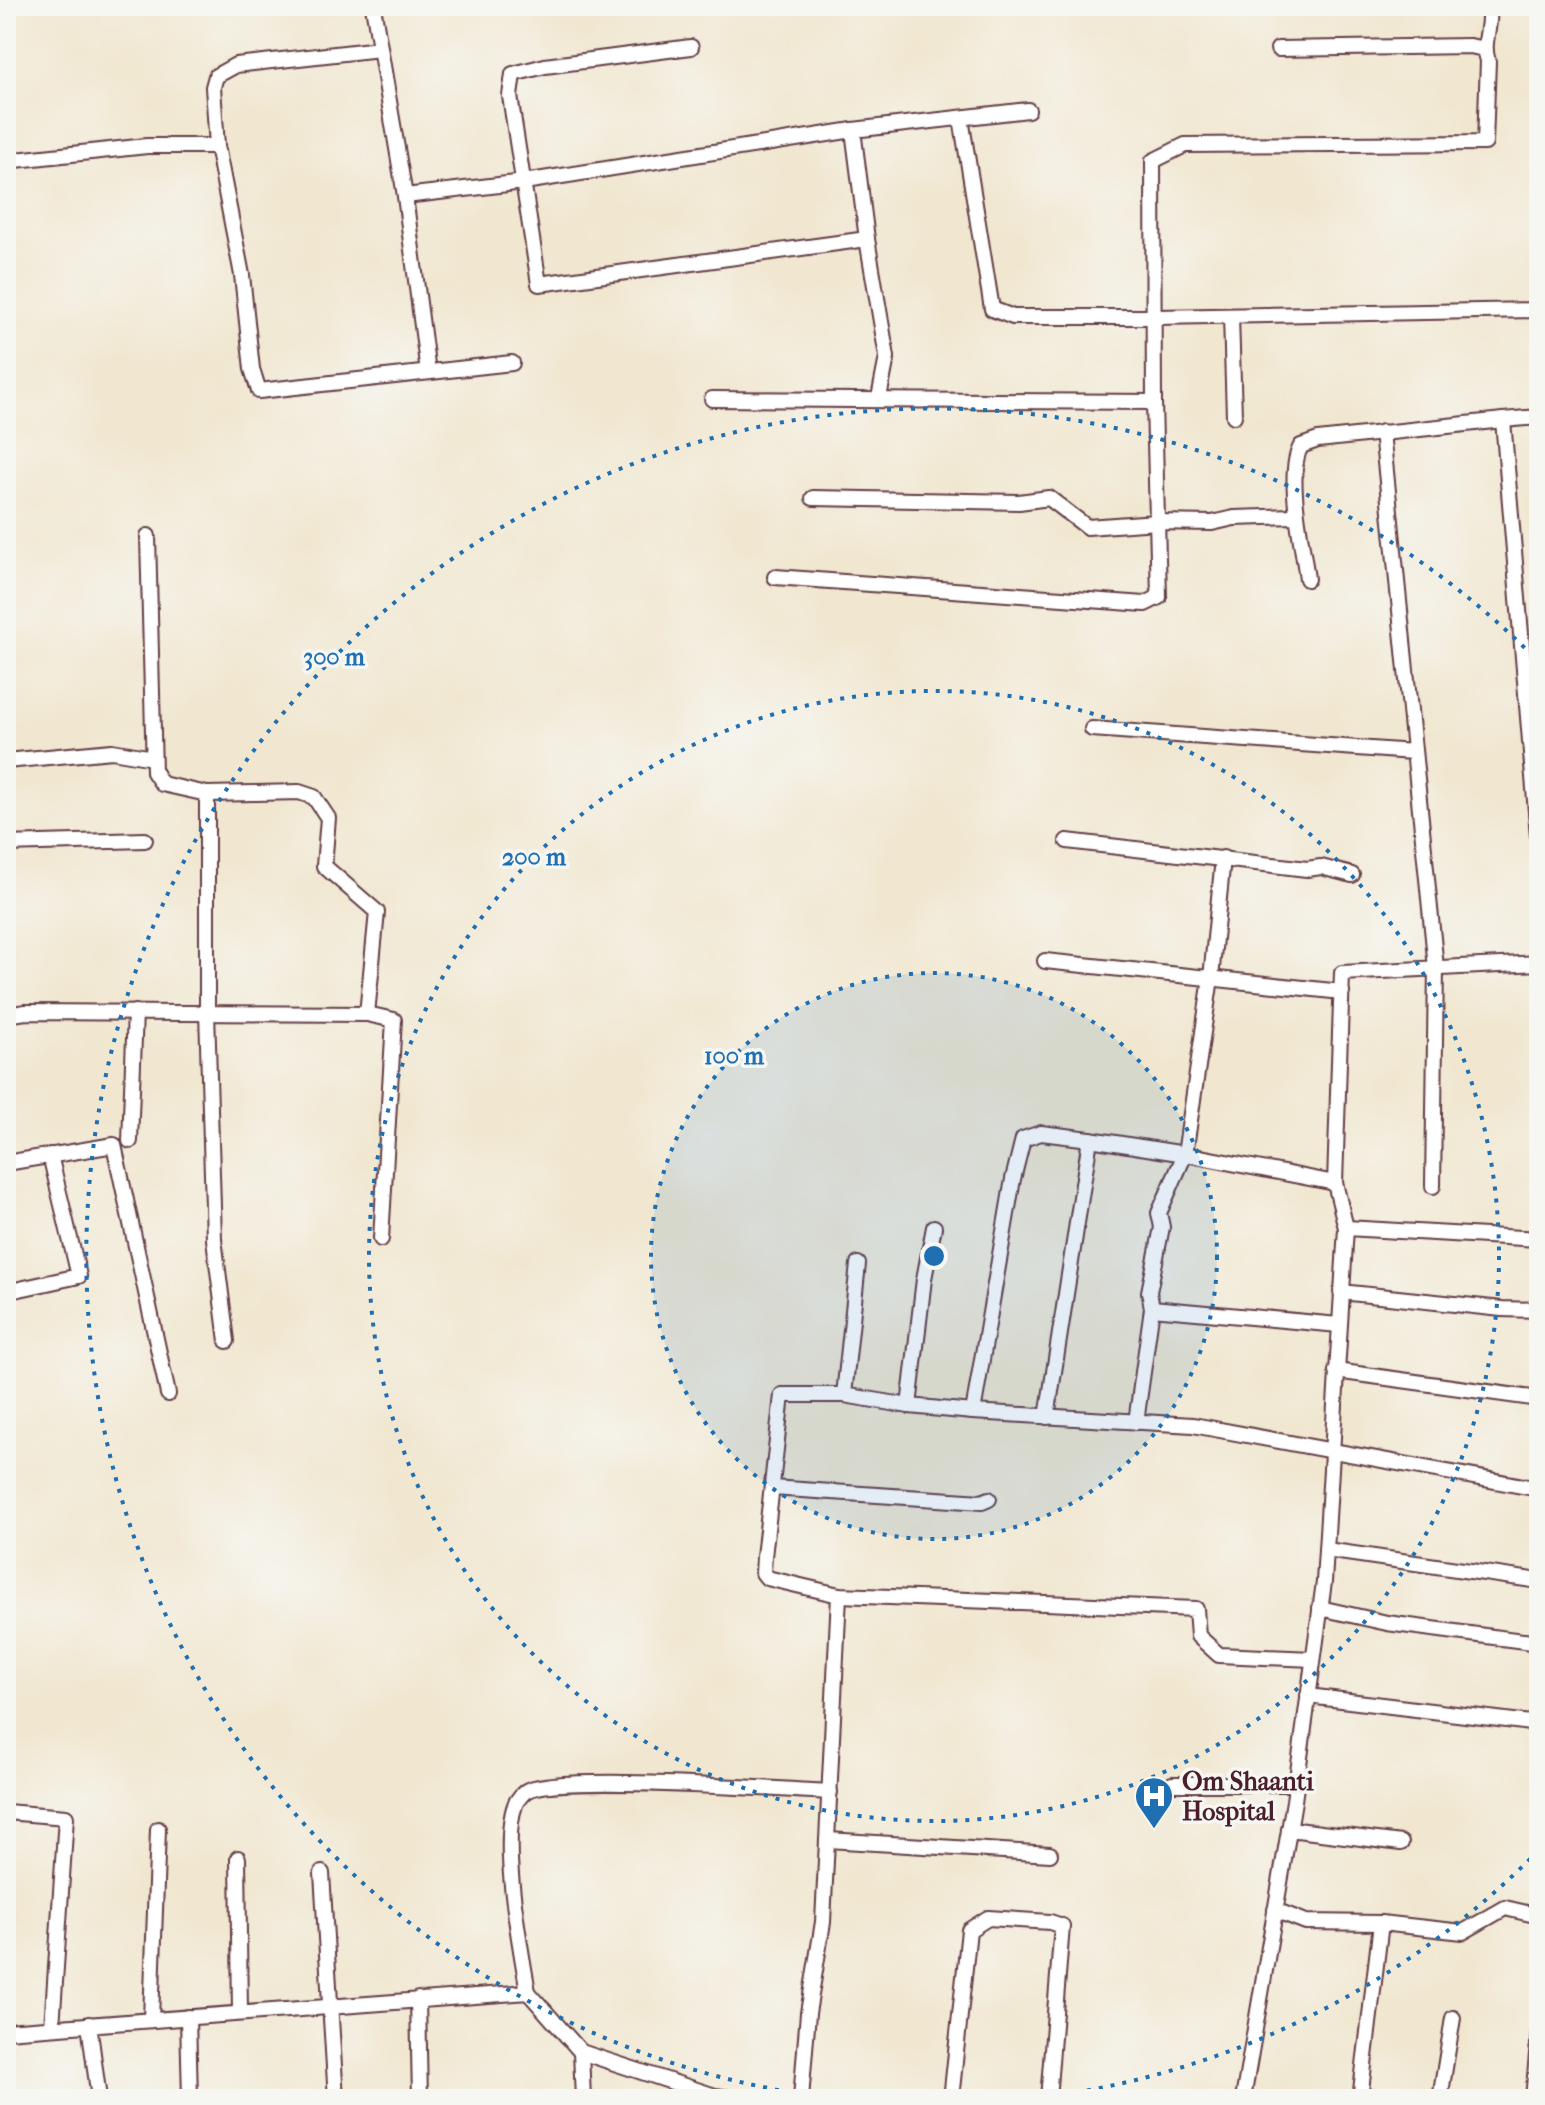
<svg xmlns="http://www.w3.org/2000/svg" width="1545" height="2105" viewBox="0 0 1545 2105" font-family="'IM FELL French Canon',serif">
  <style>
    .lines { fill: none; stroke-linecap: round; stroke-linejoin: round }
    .minor-casing { stroke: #633d44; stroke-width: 18 }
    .minor { stroke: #fff; stroke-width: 14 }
    .ring { fill: none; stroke: #1f6fb2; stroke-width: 4; stroke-dasharray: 4 8 }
    .labels { text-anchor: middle; stroke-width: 7; stroke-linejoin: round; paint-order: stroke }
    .poi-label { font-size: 26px; font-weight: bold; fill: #4a1f2b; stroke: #f6f6f2; text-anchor: start }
    .centre { fill: #1f6fb2; stroke: #f6f6f2; stroke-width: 4 }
    .ring-label { font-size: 24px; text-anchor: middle; font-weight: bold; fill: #1f6fb2; stroke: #f6f6f2; stroke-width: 7; stroke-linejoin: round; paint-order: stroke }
  </style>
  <rect width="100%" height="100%" fill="#f6f6f2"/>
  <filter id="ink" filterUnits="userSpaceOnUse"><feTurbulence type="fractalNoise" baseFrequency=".0125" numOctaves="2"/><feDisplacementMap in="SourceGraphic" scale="16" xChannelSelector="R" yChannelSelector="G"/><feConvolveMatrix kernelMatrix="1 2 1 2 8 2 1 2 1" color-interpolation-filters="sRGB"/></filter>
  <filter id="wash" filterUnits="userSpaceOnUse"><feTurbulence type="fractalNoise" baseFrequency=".006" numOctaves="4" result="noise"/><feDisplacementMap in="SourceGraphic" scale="32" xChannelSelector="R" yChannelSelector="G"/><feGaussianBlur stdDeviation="1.8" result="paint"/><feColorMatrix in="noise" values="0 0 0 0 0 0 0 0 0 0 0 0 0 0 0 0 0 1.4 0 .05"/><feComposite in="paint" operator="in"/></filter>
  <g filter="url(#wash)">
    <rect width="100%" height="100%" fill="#f1e7d0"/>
  </g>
  <g filter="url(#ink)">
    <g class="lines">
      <defs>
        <g id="minor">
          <polyline points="373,6 405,196 428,372"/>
          <polyline points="691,47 545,66 513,74 510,96 539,284 867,239"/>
          <polyline points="380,49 236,65 216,76 213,87 217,146 242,275 252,369 259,391 512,363"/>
          <polyline points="1278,49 1470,46 1484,49"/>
          <polyline points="961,118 992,309 1013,317 1156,317 1539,310"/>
          <polyline points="853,130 867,239 887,357 879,398"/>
          <polyline points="6,161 147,146 217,146"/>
          <polyline points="405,196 524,182 853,130 1028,110"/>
          <polyline points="1231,316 1234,416"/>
          <polyline points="6,354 8,385"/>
          <polyline points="712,399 1154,402"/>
          <polyline points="1539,417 1503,420 1539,848"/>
          <polyline points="1382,432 1436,968 1433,1186"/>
          <polyline points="813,498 1019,502 1049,498 1087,527 1157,522 1212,523 1234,518 1295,516"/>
          <polyline points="148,536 154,772 162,784 207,794 299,792 314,797 328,818 324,866 377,912 367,1014"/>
          <path d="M775 577 1145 604 1159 597 1154 402 1153 161 1185 145 1485 143 1488 61C1481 42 1493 25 1488 6"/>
          <path d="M1307 579C1303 546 1285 474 1301 446L1318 440 1503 420"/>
          <polyline points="1092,729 1413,752"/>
          <polyline points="6,761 112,751 153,758"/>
          <polyline points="207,794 207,1012 214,1239 227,1341"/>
          <polyline points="1067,841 1307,869 1321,867 1352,875"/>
          <polyline points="6,844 145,840"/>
          <polyline points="1045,961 1342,992"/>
          <polyline points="6,1015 26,1012 367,1014 394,1020 381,1239"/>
          <polyline points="130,1141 135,1012"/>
          <polyline points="6,1163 114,1145 168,1394"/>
          <polyline points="1346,1228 1539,1239"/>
          <polyline points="6,1292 79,1276 50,1155"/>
          <polyline points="1341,1292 1502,1309 1539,1310"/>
          <polyline points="1152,1308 1339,1325"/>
          <polyline points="1336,1371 1539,1399"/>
          <polyline points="844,1395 858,1264"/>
          <polyline points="909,1406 924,1279 934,1227"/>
          <polyline points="973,1412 1013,1179 1023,1139 1041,1133 1090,1139 1185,1154 1335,1183"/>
          <polyline points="1047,1417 1090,1139"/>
          <polyline points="1136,1422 1152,1308 1149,1292 1162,1227 1159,1213 1185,1154 1211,978 1223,858"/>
          <polyline points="772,1488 982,1502 989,1499"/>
          <polyline points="1326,1550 1539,1581"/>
          <polyline points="1320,1608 1387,1623 1539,1643"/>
          <polyline points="1313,1659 1219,1655 1198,1636 1196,1609 839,1595 767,1578 763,1573 764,1557 782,1395 844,1395 909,1406 973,1412 1193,1425 1539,1489"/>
          <polyline points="1308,1696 1539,1724"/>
          <polyline points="1172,1784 1296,1784"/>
          <polyline points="6,1812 66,1817 52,2027"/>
          <polyline points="1289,1829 1401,1843"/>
          <polyline points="828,1840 1050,1854"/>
          <polyline points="238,1858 240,2012"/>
          <polyline points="322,1873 336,2099"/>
          <polyline points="1275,1910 1306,1922 1381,1923 1463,1932 1505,1908 1539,1916"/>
          <path d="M528 1992C521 1949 500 1845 515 1805 516 1801 523 1793 526 1791 554 1773 783 1790 830 1792"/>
          <polyline points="418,1999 420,2099"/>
          <polyline points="188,2017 190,2099"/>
          <polyline points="151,2019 158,1829"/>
          <polyline points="89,2024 99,2099"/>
          <polyline points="6,2031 528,1992 581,2052 715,2096 736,2099"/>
          <polyline points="581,2052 583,2099"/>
          <polyline points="801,2099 808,2013 823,1922 839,1595"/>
          <polyline points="951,2099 969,1930 988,1918 1050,1922 1062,1926 1048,2099"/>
          <polyline points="1243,2099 1294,1801 1324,1582 1346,1228 1335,1183 1342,973 1539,963"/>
          <polyline points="1360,2099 1381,1923"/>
          <polyline points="1440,2099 1453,2018"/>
          <polyline points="1533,2099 1539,2031"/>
        </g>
      </defs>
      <use href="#minor" class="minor-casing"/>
      <use href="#minor" class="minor"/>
    </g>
  </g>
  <circle cx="934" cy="1256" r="283" fill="#1f6fb2" fill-opacity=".12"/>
  <g class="ring">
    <circle cx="934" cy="1256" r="283"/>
    <circle cx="934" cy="1256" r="565"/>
    <path d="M1539 1850A848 848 0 0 1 1030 2099M838 2099A848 848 0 1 1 1539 662"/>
  </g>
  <defs>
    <symbol id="hospital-pin" viewBox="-11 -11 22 30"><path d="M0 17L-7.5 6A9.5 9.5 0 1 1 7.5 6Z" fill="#1f6fb2" stroke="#f6f6f2"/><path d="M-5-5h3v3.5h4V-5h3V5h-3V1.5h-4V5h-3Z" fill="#fff"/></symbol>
  </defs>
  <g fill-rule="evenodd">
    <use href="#hospital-pin" x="1132" y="1774" width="44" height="60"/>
  </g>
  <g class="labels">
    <g class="poi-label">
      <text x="1182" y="1790">Om Shaanti<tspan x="1182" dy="30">Hospital</tspan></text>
    </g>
  </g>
  <circle cx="934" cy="1256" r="12" class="centre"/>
  <g class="ring-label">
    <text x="334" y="665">300 m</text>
    <text x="534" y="865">200 m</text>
    <text x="734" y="1064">100 m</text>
  </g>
  <rect width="1545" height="2105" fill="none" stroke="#f6f6f2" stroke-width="32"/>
</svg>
